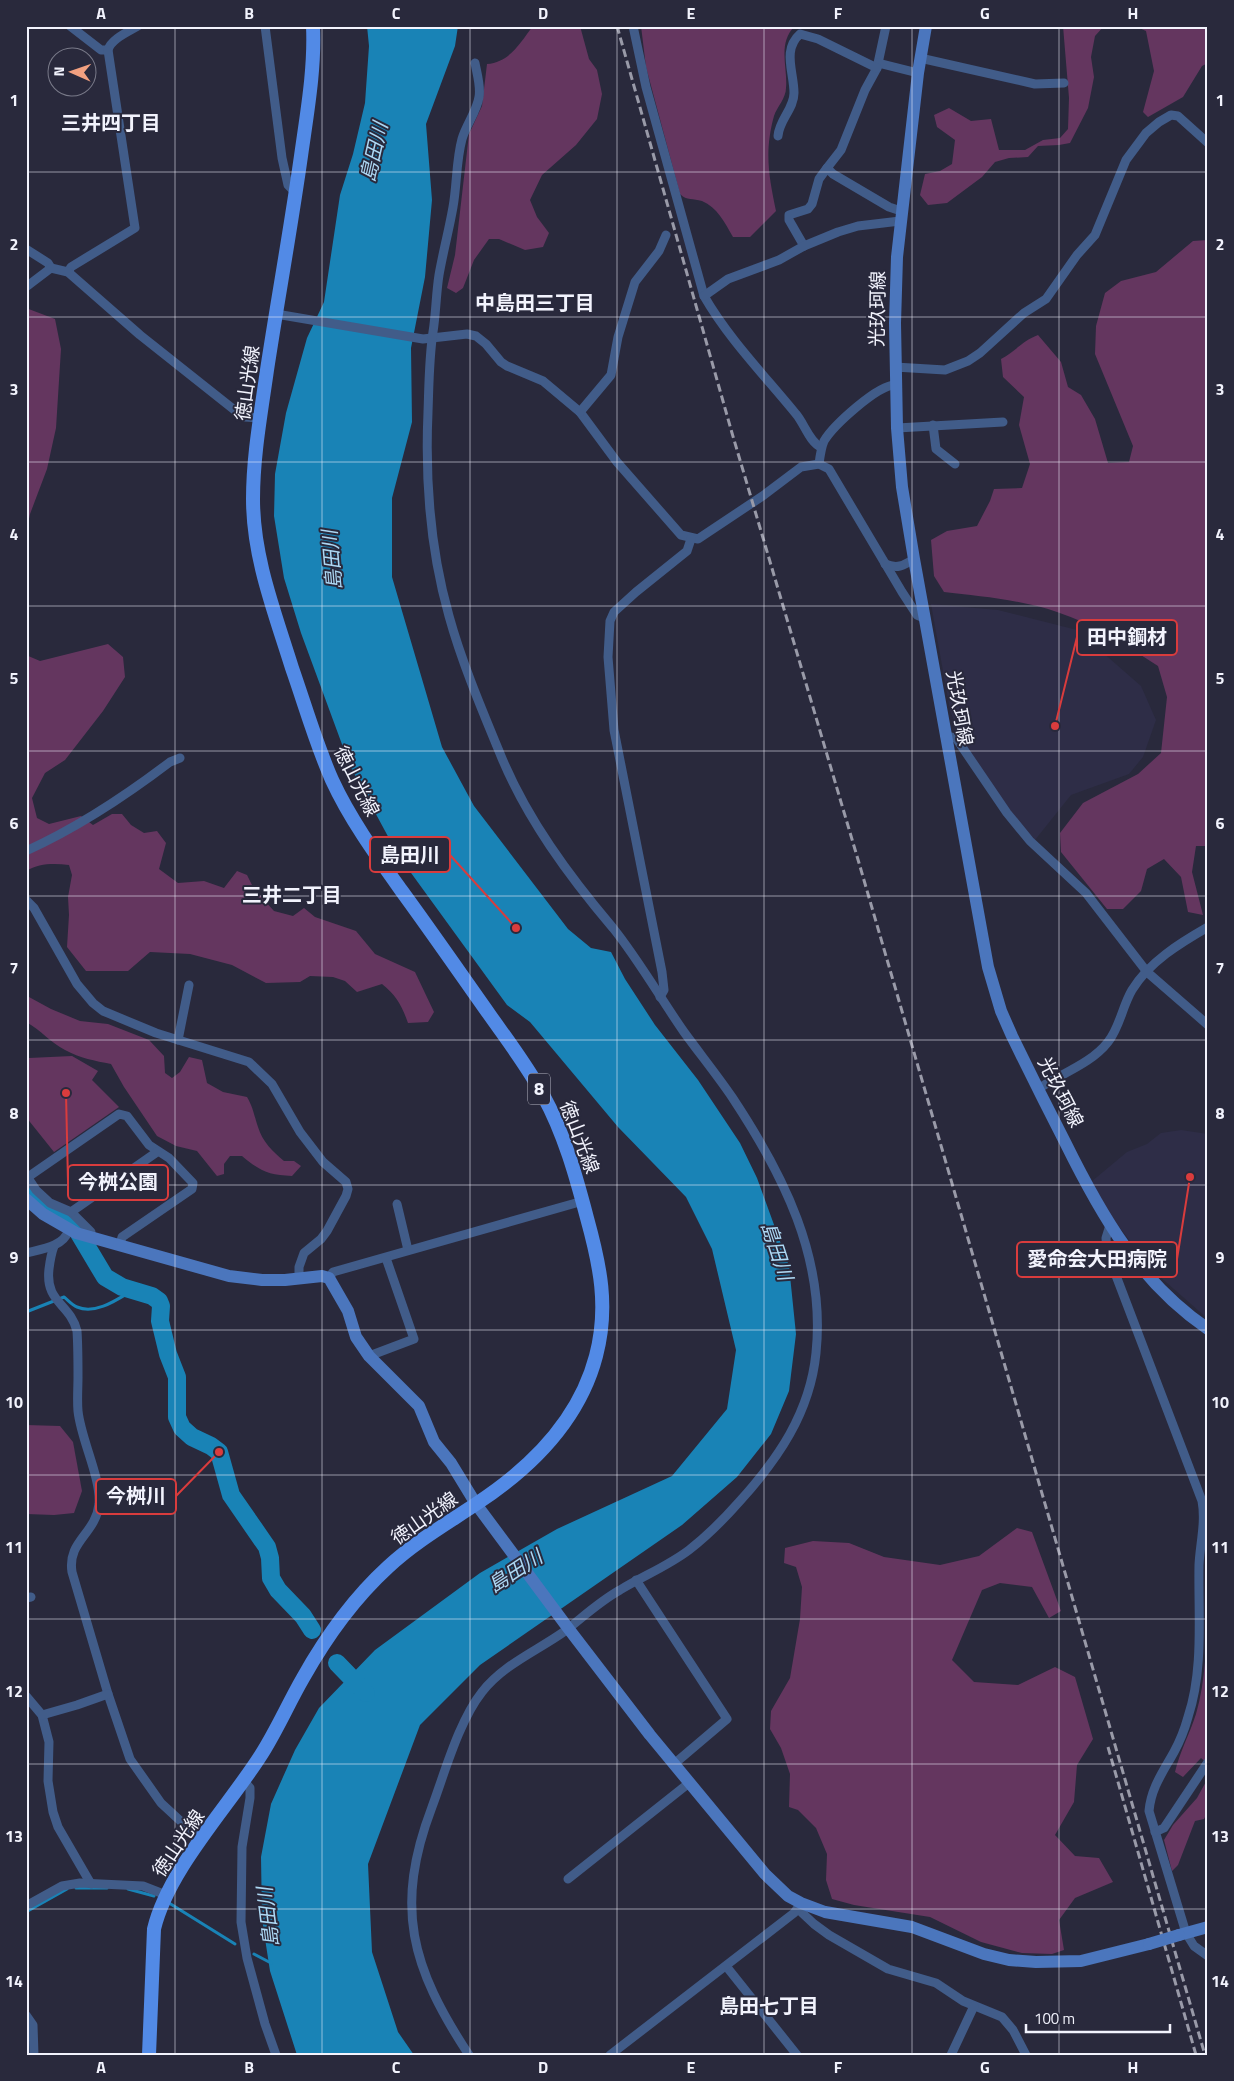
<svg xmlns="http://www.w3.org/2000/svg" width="1234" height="2081" viewBox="0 0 1234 2081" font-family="'Titillium Web','Noto Sans JP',sans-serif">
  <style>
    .built { fill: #2e2d47 }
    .green { fill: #64365f }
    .water { fill: #1983b6 }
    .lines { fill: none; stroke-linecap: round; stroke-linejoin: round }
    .stream { stroke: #1983b6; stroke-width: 3 }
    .river { stroke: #1983b6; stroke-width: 18 }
    .street { stroke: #415c89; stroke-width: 9 }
    .secondary { stroke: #4b76bd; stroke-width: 12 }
    .primary { stroke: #528ae6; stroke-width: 14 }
    .rail { stroke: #999aa8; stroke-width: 3; stroke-dasharray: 8 4; stroke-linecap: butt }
    .secondary-bridge { stroke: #4b76bd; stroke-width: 12 }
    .grid { fill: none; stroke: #f2f3fd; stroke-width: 1; stroke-opacity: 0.55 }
    .labels { text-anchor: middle; stroke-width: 4; stroke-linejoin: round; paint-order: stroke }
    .shield { fill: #29293c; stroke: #b6b6c3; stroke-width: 1 }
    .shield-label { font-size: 18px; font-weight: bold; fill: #f2f3fd }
    .street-label { font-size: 19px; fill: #f2f3fd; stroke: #29293c }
    .neighbourhood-label { font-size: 20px; font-weight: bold; fill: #f2f3fd; stroke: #29293c }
    .water-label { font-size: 20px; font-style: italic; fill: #add8f4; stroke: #29293c }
    .leader { fill: none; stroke: #d93c3d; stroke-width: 2 }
    .callout-dot { fill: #d93c3d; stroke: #29293c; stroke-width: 2 }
    .callout { fill: #29293c; stroke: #d93c3d; stroke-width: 2 }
    .callout-label { font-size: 20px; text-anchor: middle; font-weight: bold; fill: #f2f3fd }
    .neatline { fill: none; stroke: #f2f3fd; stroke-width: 2 }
    .grid-label { font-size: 16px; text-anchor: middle; font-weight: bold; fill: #f2f3fd }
  </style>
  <rect width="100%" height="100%" fill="#29293c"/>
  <g class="built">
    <polygon points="931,604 998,610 1077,630 1141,686 1156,720 1143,757 1129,774 1071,795 1035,840 1010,813 965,749 950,710"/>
    <polygon points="1181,1130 1208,1134 1208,1319 1158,1275 1139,1253 1111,1216 1091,1182 1127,1152 1147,1144 1161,1133"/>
  </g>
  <g class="green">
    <path d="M533 26H580L589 59 597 70 602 94 597 119 576 145 542 175 530 200 537 217 549 233 543 247 525 250 499 239H489L474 260 463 288 456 293 447 288 455 255 469 134 482 106 487 64C510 62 520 43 533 26Z"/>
    <path d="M641 26H795C777 43 788 68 786 88 786 98 777 107 774 116 764 152 769 177 776 211L750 237H733C725 223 717 207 702 201 693 198 687 201 680 194L646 67Z"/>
    <polygon points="1063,26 1104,26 1095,36 1091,57 1094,77 1088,108 1070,143 1059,145 1038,146 1028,157 1009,158 995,162 982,177 947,203 928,205 920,195 925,174 940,171 952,164 955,140 937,127 934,115 949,108 971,121 991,119 999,150 1025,150 1043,140 1060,138 1068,129 1069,98"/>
    <polygon points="1135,26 1207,26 1208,29 1208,63 1202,66 1183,97 1148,117 1143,112 1154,71 1146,31"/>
    <path d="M1208 240V846H1196L1192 872 1203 915 1188 912 1181 877 1164 859 1147 869 1141 891 1123 909H1107L1061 852 1060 833 1083 803 1138 774 1161 753 1167 697 1158 666C1126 645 1094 624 1057 612 1023 600 979 596 944 592L934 576 931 540 947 531 977 526 990 501 994 489 1022 488 1030 464 1019 425 1024 397 1003 377 1001 359C1016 351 1022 341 1038 335L1061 362 1068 387 1081 395 1095 419 1108 463 1129 462 1133 446 1095 354 1096 326 1105 293 1121 281 1156 272 1193 241Z"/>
    <polygon points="26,308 55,319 61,349 56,428 47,469 30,514 26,533"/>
    <path d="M108 644 123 657 125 677 103 711 65 760 45 773 32 798 37 818 49 824 81 816 93 825 112 814H122L131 825 144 833 157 831 166 843 159 869 178 883 204 881 224 888 237 871 247 875 254 889 274 911 293 916 304 908 315 917 356 931 375 954 415 972 434 1012 428 1022 408 1023C402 1006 396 995 382 984L357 992 345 981 333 977 310 976 300 982 266 983 232 965 190 954 150 952 128 971H86L67 947 69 915 68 897 72 875 69 865C54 863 39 863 26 871V655L40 661Z"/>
    <path d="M26 993 29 997 51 1009 80 1021 108 1024 149 1040 164 1056 165 1073 172 1078 180 1072 189 1057 202 1060 207 1083 223 1092 247 1097C253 1107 254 1115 258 1127 262 1141 273 1152 284 1161H294L301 1166 292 1176C268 1175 260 1171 242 1156H230L224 1164V1174L217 1176 197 1151 176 1146 157 1136 124 1087 111 1064C95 1061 80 1058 65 1050 51 1043 41 1030 26 1022Z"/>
    <polygon points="72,1056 98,1071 92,1080 119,1107 54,1152 26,1117 26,1063 29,1058"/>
    <polygon points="26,1425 60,1426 73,1442 82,1491 74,1513 54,1515 26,1514"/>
    <polygon points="1017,1528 1032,1532 1061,1611 1049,1618 1032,1587 1000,1583 982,1590 952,1660 974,1682 1018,1685 1055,1667 1075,1677 1093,1739 1077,1765 1074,1802 1055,1835 1075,1856 1099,1858 1113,1882 1075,1898 1059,1920 1064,1950 1052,1954 1022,1953 981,1942 930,1917 854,1905 832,1899 826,1880 827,1854 816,1828 798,1810 789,1807 790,1774 781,1748 770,1729 771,1711 790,1678 800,1619 802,1587 796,1567 784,1563 785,1548 813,1541 849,1543 884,1557 940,1565 979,1556"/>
    <path d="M1208 1610V1764L1201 1758 1183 1777 1175 1772C1180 1751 1190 1733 1196 1714 1206 1680 1206 1644 1208 1610Z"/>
    <polygon points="1208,1778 1208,1811 1204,1819 1195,1821 1178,1865 1172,1871 1164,1840 1173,1825 1197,1798"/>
  </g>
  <polygon class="water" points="367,26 458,26 455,46 426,124 432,200 425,277 411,348 412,422 392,498 392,577 442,747 474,806 568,929 591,948 611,952 625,979 655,1025 698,1080 740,1143 757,1178 789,1266 796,1334 789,1391 771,1434 737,1477 682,1525 480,1665 420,1725 368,1864 372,1952 398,2032 414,2055 297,2055 270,1971 262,1919 261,1857 271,1804 295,1750 319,1708 375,1650 480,1573 557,1529 672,1476 727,1409 736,1350 712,1249 686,1197 618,1127 530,1022 507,1005 398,855 350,766 301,633 284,578 274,516 275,474 286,413 307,338 324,302 340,195 353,154 365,103 369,46"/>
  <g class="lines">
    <g class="stream">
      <path d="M26 1312 64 1297C68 1300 72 1305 77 1307 96 1315 118 1299 133 1290"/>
      <polyline points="76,1888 107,1888"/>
      <polyline points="128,1889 154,1896"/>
      <polyline points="169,1903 235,1944"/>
      <polyline points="26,1912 67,1889"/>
      <polyline points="254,1954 271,1963"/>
    </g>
    <g class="river">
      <polyline points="26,1188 46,1208 68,1219 74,1225 105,1277 122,1287 152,1296 159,1301 161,1306 160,1321 168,1354 177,1377 177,1417 182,1428 192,1437 211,1446 219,1452 231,1495 267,1547 270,1558 271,1578 278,1590 303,1616 312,1630"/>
      <polyline points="337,1663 366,1693"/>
    </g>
    <g class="street">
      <polyline points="70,26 101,50 108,50"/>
      <polyline points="265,26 282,158 288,185 296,193"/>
      <path d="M633 26 646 87 704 296C728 338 765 376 796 414 804 423 810 443 821 447"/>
      <polyline points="886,26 877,68 865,90 841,150 827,168 833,174 889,207 901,211"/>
      <polyline points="920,58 1035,84 1064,83"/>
      <polyline points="878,63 918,73"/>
      <path d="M778 136C779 120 794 109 794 93 794 72 782 50 800 34L818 39 877 68"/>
      <polyline points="804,246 789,220 789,215 808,209 812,204 819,179 827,168"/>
      <polyline points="26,249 48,263 51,268"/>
      <path d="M68 272 71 267 135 228 108 50C111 39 128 32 138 26"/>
      <polyline points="26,287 51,268 68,272 140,335 237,412 245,417 260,418"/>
      <polyline points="704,296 728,279 779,260 804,246 838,232 858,226 900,221"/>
      <polyline points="276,314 423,339 467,334 476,336 486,344 501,362 507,366 543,381 580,412 617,462 681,535 698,539 764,495 801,467 819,464 829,469 902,592 917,615 924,618"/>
      <polyline points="895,367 945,370 968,361 980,353 1024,313 1046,299 1077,255 1095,235 1126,160 1146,133 1159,122 1171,115 1178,116 1208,143"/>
      <polyline points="580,412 611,375 618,337 635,282 659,251 666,235"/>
      <polyline points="933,425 936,449 955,464"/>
      <polyline points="897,428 1003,422"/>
      <path d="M819 464C820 456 821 448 824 441 833 426 878 384 896 385"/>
      <path d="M885 564C897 569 903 566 914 559"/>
      <polyline points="945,736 956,738 1007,813 1030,841 1086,893 1147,972 1208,1025"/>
      <path d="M26 851C79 827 124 797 170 762L180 758"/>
      <polyline points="26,900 34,908 77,984 93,1003 103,1011 156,1033 249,1062 272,1084 300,1132 323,1162 346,1182 348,1189 346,1196 327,1231 321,1239 304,1253 299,1267 299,1279"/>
      <polyline points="660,997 664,990 662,972 614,730 608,657 610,621 614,612 636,592 687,551 691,539"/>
      <polyline points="178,1040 189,985"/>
      <path d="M1038 1089C1060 1074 1091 1064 1108 1042 1120 1027 1122 1007 1132 990 1149 962 1180 943 1208 927"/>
      <polyline points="26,1175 36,1190 50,1203 71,1212 91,1232 91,1236"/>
      <polyline points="28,1177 119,1114 127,1116 149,1145 169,1158 193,1183 192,1189 122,1237 120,1245"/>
      <polyline points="397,1204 408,1250"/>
      <polyline points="71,1212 157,1152"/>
      <path d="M1110 1225 1106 1238 1107 1252 1202 1501C1206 1522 1200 1544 1199 1565 1198 1615 1204 1669 1188 1717 1185 1728 1180 1741 1174 1752 1163 1772 1151 1788 1149 1811L1186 1933 1194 1946 1208 1956"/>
      <path d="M54 1246C51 1254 50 1261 49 1269 45 1303 70 1303 77 1331 78 1346 78 1361 78 1377 78 1388 77 1400 78 1411 81 1440 101 1477 99 1504 96 1534 67 1541 72 1572L108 1694 130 1759 161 1803 201 1840"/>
      <path d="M26 1253C42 1249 63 1247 69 1230"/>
      <polyline points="329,1278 333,1272 583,1201"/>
      <polyline points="369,1356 414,1339 386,1258"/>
      <polyline points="636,1580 727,1719 674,1764"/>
      <polyline points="26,1598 31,1597"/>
      <polyline points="26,1696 42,1715 49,1742 48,1781 53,1812 58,1827 91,1884"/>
      <polyline points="42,1715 77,1705 108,1694"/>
      <polyline points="244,1781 250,1788 250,1798 242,1847 241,1922 247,1958 265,2024 276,2055"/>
      <polyline points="1155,1832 1164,1828 1208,1762"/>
      <polyline points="568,1879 689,1783"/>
      <polyline points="26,1906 62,1886 80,1883 143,1886 166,1895"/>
      <polyline points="798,1909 814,1924 829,1935 888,1969 936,1983 963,2001 1002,2017 1013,2030 1026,2055"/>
      <polyline points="726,1966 797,2055"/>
      <polyline points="26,2015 33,2025 34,2055"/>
      <path d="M469 2055C411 1967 394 1907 432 1807 445 1772 459 1721 482 1692 504 1664 537 1651 565 1631 583 1617 600 1601 620 1590 643 1576 668 1566 689 1550 707 1536 724 1519 739 1502 778 1459 810 1413 816 1353 826 1258 783 1174 732 1097 717 1075 700 1054 684 1032 661 999 638 959 613 928 569 876 527 819 501 756 482 710 462 663 449 616 430 549 425 481 428 412 429 385 429 358 433 332 436 313 436 294 439 275 443 252 449 230 453 207 457 185 456 161 462 139 466 125 477 111 479 97 481 86 477 74 475 63"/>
      <polyline points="610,2055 794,1913 800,1905"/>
      <polyline points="951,2055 974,2006"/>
    </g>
    <g class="secondary">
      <path d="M926 26 918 73 897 257 895 323 897 428 902 487 914 559 988 967 1001 1011 1012 1036C1029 1071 1047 1107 1065 1142 1101 1215 1139 1282 1208 1329"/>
      <polyline points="26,1199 43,1214 76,1233 229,1276 262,1280 285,1280 322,1276 329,1278 348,1311 356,1337 369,1356 419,1406 434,1442 451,1463 476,1504 568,1628 650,1735 765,1874 788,1896 801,1903 825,1912 912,1927 984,1954 1009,1960 1036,1962 1081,1961 1149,1944"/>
      <polyline points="1179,1935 1208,1927"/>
    </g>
    <path class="primary" d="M149 2055 154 1929C168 1870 228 1807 261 1755 277 1730 288 1704 303 1678 326 1637 353 1599 388 1567 415 1542 446 1524 476 1504 531 1468 579 1421 596 1356 609 1307 600 1265 587 1218 576 1176 564 1133 543 1095 528 1067 508 1041 489 1014 460 973 431 931 401 890 376 855 350 819 332 780 316 744 305 705 292 668 275 613 253 558 253 499 253 456 261 413 267 370 278 298 291 227 301 156 307 113 315 69 313 26"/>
    <g class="rail">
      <polyline points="617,26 732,433 859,863 1205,2055"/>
      <polyline points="1108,1747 1196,2055"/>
    </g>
    <polyline class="secondary-bridge" points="1149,1944 1179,1935"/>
  </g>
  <path class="grid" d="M175 26V2055M322 26V2055M470 26V2055M617 26V2055M764 26V2055M912 26V2055M1059 26V2055M26 172H1208M26 317H1208M26 462H1208M26 606H1208M26 751H1208M26 896H1208M26 1040H1208M26 1185H1208M26 1330H1208M26 1475H1208M26 1619H1208M26 1764H1208M26 1909H1208"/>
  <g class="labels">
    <rect class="shield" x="528" y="1073.5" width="22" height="31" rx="4"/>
    <g class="shield-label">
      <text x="539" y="1095">8</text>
    </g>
    <g class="street-label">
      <text transform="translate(877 309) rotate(-89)" y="7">光玖珂線</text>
      <text transform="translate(247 383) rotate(-82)" y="7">徳山光線</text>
      <text transform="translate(960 708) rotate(80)" y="7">光玖珂線</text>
      <text transform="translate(357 781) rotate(63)" y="7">徳山光線</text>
      <text transform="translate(1061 1092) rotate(63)" y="7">光玖珂線</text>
      <text transform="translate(580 1137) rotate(69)" y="7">徳山光線</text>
      <text transform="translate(424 1518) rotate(-35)" y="7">徳山光線</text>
      <text transform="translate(178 1843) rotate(-56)" y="7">徳山光線</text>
    </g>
    <g class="neighbourhood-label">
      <text x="111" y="130">三井四丁目</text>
      <text x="535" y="310">中島田三丁目</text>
      <text x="292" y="902">三井二丁目</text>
      <text x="769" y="2013">島田七丁目</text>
    </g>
    <g class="water-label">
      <text transform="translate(374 152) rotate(-77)" y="7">島田川</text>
      <text transform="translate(332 560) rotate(-95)" y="7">島田川</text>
      <text transform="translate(777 1251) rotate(72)" y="7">島田川</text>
      <text transform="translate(515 1571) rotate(-33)" y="7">島田川</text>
      <text transform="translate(268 1917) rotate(-97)" y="7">島田川</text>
    </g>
  </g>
  <path class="leader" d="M1055 726L1077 637M516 928L450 855M66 1093L68 1182M1190 1177L1177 1259M219 1452L176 1496"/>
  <g class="callout-dot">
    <circle cx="1055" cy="726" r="5"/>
    <circle cx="516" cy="928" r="5"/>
    <circle cx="66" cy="1093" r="5"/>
    <circle cx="1190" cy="1177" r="5"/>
    <circle cx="219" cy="1452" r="5"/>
  </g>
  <g class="callout">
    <rect x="1077" y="620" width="100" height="35" rx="5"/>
    <rect x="370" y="837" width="80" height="35" rx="5"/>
    <rect x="68" y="1165" width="100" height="35" rx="5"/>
    <rect x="1017" y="1242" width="160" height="35" rx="5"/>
    <rect x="96" y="1479" width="80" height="35" rx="5"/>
  </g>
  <g class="callout-label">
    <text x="1127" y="644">田中鋼材</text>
    <text x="410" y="862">島田川</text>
    <text x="118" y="1189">今桝公園</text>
    <text x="1097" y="1266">愛命会大田病院</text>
    <text x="136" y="1503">今桝川</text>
  </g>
  <rect width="1234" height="2081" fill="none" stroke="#29293c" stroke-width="55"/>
  <g transform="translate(72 72) rotate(272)"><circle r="24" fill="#29293c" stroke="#797a89"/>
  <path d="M0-4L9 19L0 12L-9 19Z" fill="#f2a080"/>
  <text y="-8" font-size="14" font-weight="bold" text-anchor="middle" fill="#f2f3fd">N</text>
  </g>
  <path d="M1026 2024v8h144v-8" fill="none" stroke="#f2f3fd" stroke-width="2.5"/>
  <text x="1034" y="2024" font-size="15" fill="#f2f3fd" stroke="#29293c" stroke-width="4" paint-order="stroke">100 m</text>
  <rect x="28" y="28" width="1178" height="2026" class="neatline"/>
  <g class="grid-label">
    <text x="101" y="19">A</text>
    <text x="249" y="19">B</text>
    <text x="396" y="19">C</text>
    <text x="543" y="19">D</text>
    <text x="691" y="19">E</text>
    <text x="838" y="19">F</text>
    <text x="985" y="19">G</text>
    <text x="1133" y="19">H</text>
    <text x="14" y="106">1</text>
    <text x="1220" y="106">1</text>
    <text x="14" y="250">2</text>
    <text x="1220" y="250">2</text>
    <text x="14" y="395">3</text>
    <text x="1220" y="395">3</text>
    <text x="14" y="540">4</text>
    <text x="1220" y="540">4</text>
    <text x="14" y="684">5</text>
    <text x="1220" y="684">5</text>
    <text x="14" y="829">6</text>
    <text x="1220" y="829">6</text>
    <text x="14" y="974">7</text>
    <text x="1220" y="974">7</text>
    <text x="14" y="1119">8</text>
    <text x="1220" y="1119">8</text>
    <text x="14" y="1263">9</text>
    <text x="1220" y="1263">9</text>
    <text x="14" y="1408">10</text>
    <text x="1220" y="1408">10</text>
    <text x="14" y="1553">11</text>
    <text x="1220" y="1553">11</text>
    <text x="14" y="1697">12</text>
    <text x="1220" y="1697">12</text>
    <text x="14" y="1842">13</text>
    <text x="1220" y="1842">13</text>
    <text x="14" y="1987">14</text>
    <text x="1220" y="1987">14</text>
    <text x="101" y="2073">A</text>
    <text x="249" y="2073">B</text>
    <text x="396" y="2073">C</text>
    <text x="543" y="2073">D</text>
    <text x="691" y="2073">E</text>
    <text x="838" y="2073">F</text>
    <text x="985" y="2073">G</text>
    <text x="1133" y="2073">H</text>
  </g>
</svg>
